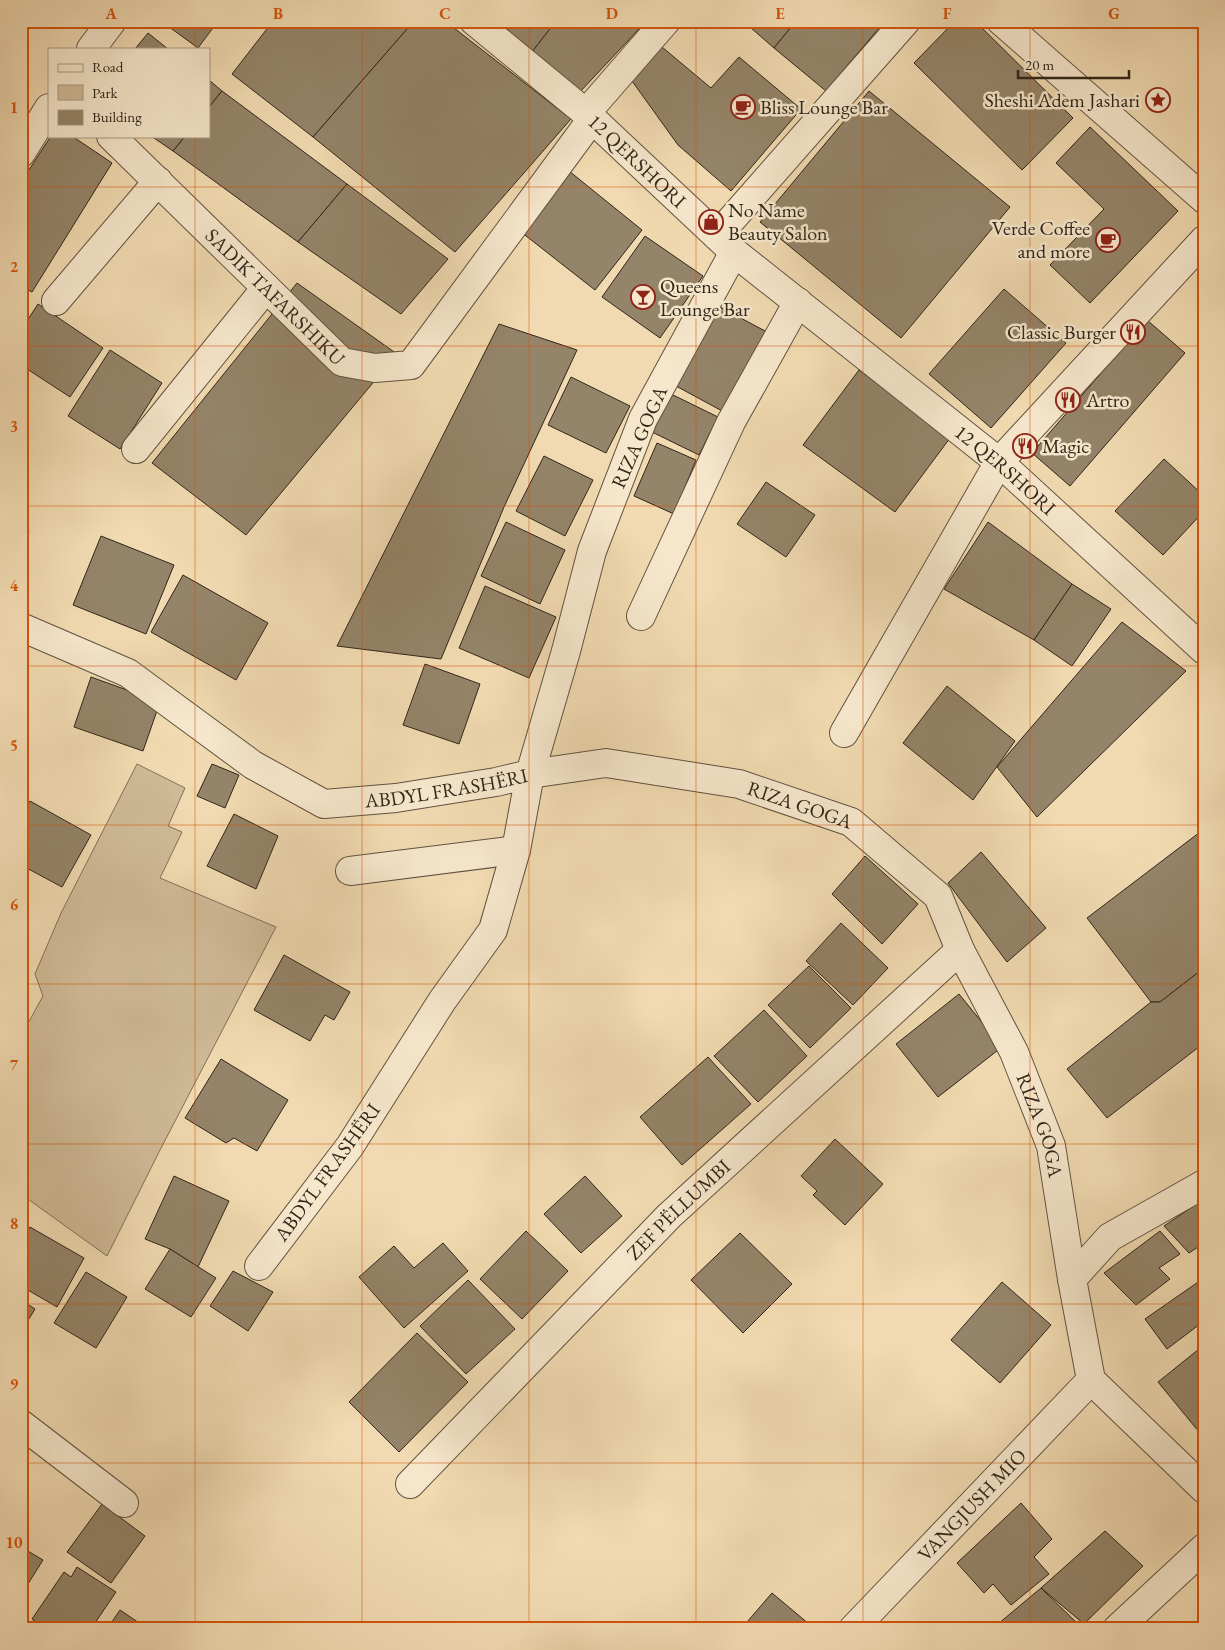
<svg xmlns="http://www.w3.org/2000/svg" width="1225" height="1650" viewBox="0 0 1225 1650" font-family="'EB Garamond',serif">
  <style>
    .green { fill: #d0bb97; stroke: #807058 }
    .building { fill: #948469; stroke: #30261a }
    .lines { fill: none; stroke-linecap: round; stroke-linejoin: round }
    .minor-casing { stroke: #605340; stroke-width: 30 }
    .minor { stroke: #f6e7cc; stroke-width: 28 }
    .grid { fill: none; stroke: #d6540d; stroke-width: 1; stroke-opacity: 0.55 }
    .labels { text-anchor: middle; stroke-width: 5; stroke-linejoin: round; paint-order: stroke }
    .poi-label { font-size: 20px; fill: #30261a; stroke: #f6e7cc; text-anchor: start }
    .street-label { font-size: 20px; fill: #30261a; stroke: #f6e7cc }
    .neatline { fill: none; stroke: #d6540d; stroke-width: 2 }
    .grid-label { font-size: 16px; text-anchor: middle; font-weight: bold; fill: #d6540d }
  </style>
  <rect width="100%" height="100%" fill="#f1dab1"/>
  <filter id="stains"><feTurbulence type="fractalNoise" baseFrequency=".004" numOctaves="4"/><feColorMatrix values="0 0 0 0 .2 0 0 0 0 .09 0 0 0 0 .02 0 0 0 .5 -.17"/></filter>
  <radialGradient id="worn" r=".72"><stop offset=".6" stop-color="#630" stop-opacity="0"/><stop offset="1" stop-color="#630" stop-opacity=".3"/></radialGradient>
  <polygon class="green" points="137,764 185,788 168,826 182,832 160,878 276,927 159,1152 107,1256 21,1194 21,1036 43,996 35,974 61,913"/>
  <g class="building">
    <polygon points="161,21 218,21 198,48"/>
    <polygon points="273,21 414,21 313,137 232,74"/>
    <polygon points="414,21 445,21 571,119 455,252 313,137"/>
    <polygon points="497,21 556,21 532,52"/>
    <polygon points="556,21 630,21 639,29 578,94 532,52"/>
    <polygon points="743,21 796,21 774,48"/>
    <polygon points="796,21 885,21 826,91 774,48"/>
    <polygon points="955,21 975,21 1073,118 1022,170 914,63"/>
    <polygon points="148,33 168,49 135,49"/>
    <polygon points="662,47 711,88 739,57 801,109 731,191 678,145 632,81"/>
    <polygon points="209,80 222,91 209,107"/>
    <polygon points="222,91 347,184 298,242 173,151 185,136 209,136 209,107"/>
    <polygon points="869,91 1010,207 901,338 760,222"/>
    <polygon points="1090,127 1178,211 1090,303 1050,265 1104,209 1056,163"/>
    <polygon points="51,136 72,136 112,163 32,292 21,286 21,182"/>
    <polygon points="151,136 185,136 173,151"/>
    <polygon points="569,171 642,230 595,290 521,232"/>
    <polygon points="347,184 448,259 401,314 298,242"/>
    <polygon points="645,236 703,276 660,338 602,297"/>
    <polygon points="297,283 397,354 246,535 152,463"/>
    <polygon points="1004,289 1066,343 991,428 929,374"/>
    <polygon points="38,304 103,348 70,397 21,365 21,330"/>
    <polygon points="718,306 767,332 724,412 676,386"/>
    <polygon points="1147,320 1185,353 1070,486 1032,453"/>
    <polygon points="499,324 577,350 504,507 441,659 337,646"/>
    <polygon points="110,350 162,383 120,449 68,416"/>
    <polygon points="859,370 950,438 895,512 803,445"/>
    <polygon points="571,377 630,406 606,453 548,425"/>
    <polygon points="671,394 718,417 699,455 652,432"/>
    <polygon points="657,443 696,460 674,514 634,496"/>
    <polygon points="544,456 593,480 565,536 516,511"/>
    <polygon points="1164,459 1204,496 1204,511 1163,555 1115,511"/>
    <polygon points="766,482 815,515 786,557 737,524"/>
    <polygon points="506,522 565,550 540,604 481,576"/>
    <polygon points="988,522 1072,584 1034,640 944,589"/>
    <polygon points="21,527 29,531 21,549"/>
    <polygon points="101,536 174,565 146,634 73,605"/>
    <polygon points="183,575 268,623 236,680 151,632"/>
    <polygon points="1072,584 1111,609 1072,666 1034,640"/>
    <polygon points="485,586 556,617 529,678 459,648"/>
    <polygon points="1122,622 1186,671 1037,817 997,767"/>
    <polygon points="425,664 480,684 459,744 403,725"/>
    <polygon points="91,677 160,702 143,751 74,727"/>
    <polygon points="947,686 1015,741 973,800 903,743"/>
    <polygon points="212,764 239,775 225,808 197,796"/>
    <polygon points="30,801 91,835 62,887 21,865 21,817"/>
    <polygon points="234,814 278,836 256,889 207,866"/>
    <polygon points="1204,829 1204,968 1160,1002 1151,1002 1087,918"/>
    <polygon points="981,852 1046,928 1007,962 948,883"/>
    <polygon points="865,856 918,904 882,944 832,894"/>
    <polygon points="841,923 888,968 853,1005 806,961"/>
    <polygon points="284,955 350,992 334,1020 325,1015 310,1041 254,1010"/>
    <polygon points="809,966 851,1008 810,1048 768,1005"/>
    <polygon points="1204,968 1204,1043 1107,1118 1067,1069 1151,1002 1160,1002"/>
    <polygon points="21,993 26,995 21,1005"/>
    <polygon points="959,994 1002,1047 938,1097 896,1044"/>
    <polygon points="764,1010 807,1056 758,1102 714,1056"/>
    <polygon points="708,1057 751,1104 682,1165 640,1117"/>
    <polygon points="221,1059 288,1100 257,1151 234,1138 226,1143 185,1118"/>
    <polygon points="835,1139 883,1184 845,1225 813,1195 817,1191 801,1176"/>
    <polygon points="174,1176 229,1201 198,1267 170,1249 145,1239"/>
    <polygon points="585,1176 622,1216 581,1253 544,1214"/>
    <polygon points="1204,1199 1204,1243 1189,1253 1164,1226"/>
    <polygon points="30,1227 84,1258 57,1307 21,1286 21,1243"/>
    <polygon points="526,1231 568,1271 522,1319 480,1279"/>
    <polygon points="1160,1231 1180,1254 1159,1268 1170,1279 1136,1305 1104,1273"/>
    <polygon points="740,1233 792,1284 743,1333 691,1280"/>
    <polygon points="443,1243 468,1271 404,1328 359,1277 394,1246 414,1268"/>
    <polygon points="170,1249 216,1278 191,1317 145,1289"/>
    <polygon points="233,1271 273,1292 248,1331 210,1306"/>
    <polygon points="86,1272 127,1297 96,1348 54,1323"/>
    <polygon points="468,1280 515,1329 466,1374 420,1326"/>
    <polygon points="1201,1280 1204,1284 1204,1321 1167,1349 1145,1319"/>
    <polygon points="1002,1282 1051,1325 1000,1383 951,1340"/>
    <polygon points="21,1300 35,1309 21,1332"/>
    <polygon points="417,1333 468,1382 399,1452 349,1402"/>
    <polygon points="1199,1349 1204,1355 1204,1438 1158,1382"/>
    <polygon points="1021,1503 1052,1539 1034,1557 1049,1574 1011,1605 993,1584 984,1593 957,1563"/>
    <polygon points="102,1504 145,1536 111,1583 67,1552"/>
    <polygon points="1105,1531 1143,1566 1084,1624 1041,1588"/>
    <polygon points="21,1547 43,1560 21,1595"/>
    <polygon points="77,1567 116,1592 91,1629 46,1629 32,1619 64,1572 71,1577"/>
    <polygon points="1041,1588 1078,1624 1073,1629 992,1629"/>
    <polygon points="772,1593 809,1624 805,1629 741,1629"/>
    <polygon points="120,1610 148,1629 107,1629"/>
  </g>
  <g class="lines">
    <defs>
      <g id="minor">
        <path id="s1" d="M474 21 586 113 734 252 999 462 1204 650"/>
        <polyline points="1001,21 1204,199"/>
        <polyline points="91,49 112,21"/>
        <polyline points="586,113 666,21"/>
        <path id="s2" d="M111 136 342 362 375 368 411 365 592 119"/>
        <polyline points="21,153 49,108"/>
        <polyline points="717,236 906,21"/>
        <path id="s3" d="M734 252 643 419 592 551 566 651 530 774 606 763 739 784 851 822 938 896 960 950 1014 1052 1051 1146 1072 1279 1091 1380 1204 1489"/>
        <polyline points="56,301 158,181"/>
        <polyline points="136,449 266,288"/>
        <polyline points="641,616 731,422 798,302"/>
        <path id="s4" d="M21 627 128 673 253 765 324 804 396 798 496 782 530 774 516 850 493 930 442 1001 350 1146 259 1266"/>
        <polyline points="844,733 999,462 1204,240"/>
        <polyline points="350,871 516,850"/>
        <polyline points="1072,1279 1110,1237 1204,1184"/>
        <polyline points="21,1424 124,1503"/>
        <path id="s5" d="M410 1484 669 1216 960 950"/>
        <path id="s6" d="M853 1629 1091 1380"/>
        <polyline points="1117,1629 1204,1548"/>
      </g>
    </defs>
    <use href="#minor" class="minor-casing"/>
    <use href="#minor" class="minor"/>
  </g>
  <path class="grid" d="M195 21V49M362 21V1629M529 21V1629M696 21V1629M863 21V1629M1030 21V1629M195 136V1629M21 187H1204M21 346H1204M21 506H1204M21 666H1204M21 825H1204M21 984H1204M21 1144H1204M21 1304H1204M21 1463H1204"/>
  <defs>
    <symbol id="sight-ring" viewBox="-11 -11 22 22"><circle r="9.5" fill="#f6e7cc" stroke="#8f2418" stroke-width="1.5"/><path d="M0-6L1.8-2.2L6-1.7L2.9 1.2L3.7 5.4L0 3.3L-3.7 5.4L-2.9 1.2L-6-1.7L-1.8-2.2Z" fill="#8f2418"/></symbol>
    <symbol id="cafe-ring" viewBox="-11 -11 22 22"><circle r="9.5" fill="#f6e7cc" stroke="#8f2418" stroke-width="1.5"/><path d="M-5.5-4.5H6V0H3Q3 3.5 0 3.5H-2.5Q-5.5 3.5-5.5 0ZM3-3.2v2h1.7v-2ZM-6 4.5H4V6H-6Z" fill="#8f2418"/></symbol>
    <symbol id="shop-ring" viewBox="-11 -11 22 22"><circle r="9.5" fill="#f6e7cc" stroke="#8f2418" stroke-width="1.5"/><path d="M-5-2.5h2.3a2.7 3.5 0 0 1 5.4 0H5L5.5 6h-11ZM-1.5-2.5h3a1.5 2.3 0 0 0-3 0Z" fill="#8f2418"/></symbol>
    <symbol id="bar-ring" viewBox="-11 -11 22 22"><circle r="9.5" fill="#f6e7cc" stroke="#8f2418" stroke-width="1.5"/><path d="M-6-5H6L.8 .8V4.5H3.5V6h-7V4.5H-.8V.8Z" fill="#8f2418"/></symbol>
    <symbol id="restaurant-ring" viewBox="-11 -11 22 22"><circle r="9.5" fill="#f6e7cc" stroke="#8f2418" stroke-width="1.5"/><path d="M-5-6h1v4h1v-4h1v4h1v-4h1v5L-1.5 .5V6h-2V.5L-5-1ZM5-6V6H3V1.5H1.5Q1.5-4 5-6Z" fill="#8f2418"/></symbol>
  </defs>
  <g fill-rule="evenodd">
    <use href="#sight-ring" x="1144" y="86" width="28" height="28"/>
    <use href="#cafe-ring" x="729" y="93" width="28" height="28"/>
    <use href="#shop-ring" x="697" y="208" width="28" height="28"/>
    <use href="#cafe-ring" x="1094" y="226" width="28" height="28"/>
    <use href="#bar-ring" x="629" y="283" width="28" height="28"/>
    <use href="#restaurant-ring" x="1119" y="318" width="28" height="28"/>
    <use href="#restaurant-ring" x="1054" y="386" width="28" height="28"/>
    <use href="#restaurant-ring" x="1011" y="432" width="28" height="28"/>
  </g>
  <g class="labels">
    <g class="poi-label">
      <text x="1140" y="107" text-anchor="end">Sheshi Adem Jashari</text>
      <text x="760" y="114">Bliss Lounge Bar</text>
      <text x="728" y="217">No Name<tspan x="728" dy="23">Beauty Salon</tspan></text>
      <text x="1090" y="235" text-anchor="end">Verde Coffee<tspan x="1090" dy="23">and more</tspan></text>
      <text x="660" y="293">Queens<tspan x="660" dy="23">Lounge Bar</tspan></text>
      <text x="1116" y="339" text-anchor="end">Classic Burger</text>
      <text x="1086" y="407">Artro</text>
      <text x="1042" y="453">Magic</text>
    </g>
    <g class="street-label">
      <text dy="7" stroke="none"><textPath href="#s1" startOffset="215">12 QERSHORI</textPath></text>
      <text dy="7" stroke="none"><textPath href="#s2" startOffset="230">SADIK TAFARSHIKU</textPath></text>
      <text transform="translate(639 437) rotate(-66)" y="7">RIZA GOGA</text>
      <text dy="7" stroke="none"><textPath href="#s1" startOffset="696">12 QERSHORI</textPath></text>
      <text dy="7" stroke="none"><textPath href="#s4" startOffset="476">ABDYL FRASHËRI</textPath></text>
      <text dy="7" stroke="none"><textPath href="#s3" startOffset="839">RIZA GOGA</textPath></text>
      <text dy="7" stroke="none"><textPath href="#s3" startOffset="1259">RIZA GOGA</textPath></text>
      <text transform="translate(327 1172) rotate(-54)" y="7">ABDYL FRASHËRI</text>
      <text dy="7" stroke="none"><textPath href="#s5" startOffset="384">ZEF PËLLUMBI</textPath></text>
      <text dy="7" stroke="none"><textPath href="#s6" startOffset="172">VANGJUSH MIO</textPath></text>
    </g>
  </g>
  <rect width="1225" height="1650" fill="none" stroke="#f1dab1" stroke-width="55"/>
  <rect x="48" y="48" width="162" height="90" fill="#f6e7cc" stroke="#a79a85"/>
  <rect x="58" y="64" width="25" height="8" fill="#f6e7cc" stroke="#a79a85"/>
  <text x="92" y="72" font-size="15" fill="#30261a">Road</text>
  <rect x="58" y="85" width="25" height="15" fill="#d0bb97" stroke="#a79a85"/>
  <text x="92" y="98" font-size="15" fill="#30261a">Park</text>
  <rect x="58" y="110" width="25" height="15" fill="#948469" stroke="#a79a85"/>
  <text x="92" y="122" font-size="15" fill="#30261a">Building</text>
  <path d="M1018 70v8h111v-8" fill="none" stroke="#30261a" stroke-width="2.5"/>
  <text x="1025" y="70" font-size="15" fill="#30261a" stroke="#f6e7cc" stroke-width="4" paint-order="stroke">20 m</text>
  <rect x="28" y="28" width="1170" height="1594" class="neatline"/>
  <g class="grid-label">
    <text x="111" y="19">A</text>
    <text x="278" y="19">B</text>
    <text x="445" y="19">C</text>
    <text x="612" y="19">D</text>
    <text x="780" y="19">E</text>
    <text x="947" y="19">F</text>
    <text x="1114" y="19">G</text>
    <text x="14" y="113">1</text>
    <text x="14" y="272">2</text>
    <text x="14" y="432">3</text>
    <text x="14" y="591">4</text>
    <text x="14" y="751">5</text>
    <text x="14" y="910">6</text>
    <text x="14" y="1070">7</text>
    <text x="14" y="1229">8</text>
    <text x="14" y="1389">9</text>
    <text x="14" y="1548">10</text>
  </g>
  <rect width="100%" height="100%" filter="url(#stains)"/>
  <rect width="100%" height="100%" fill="url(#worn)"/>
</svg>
